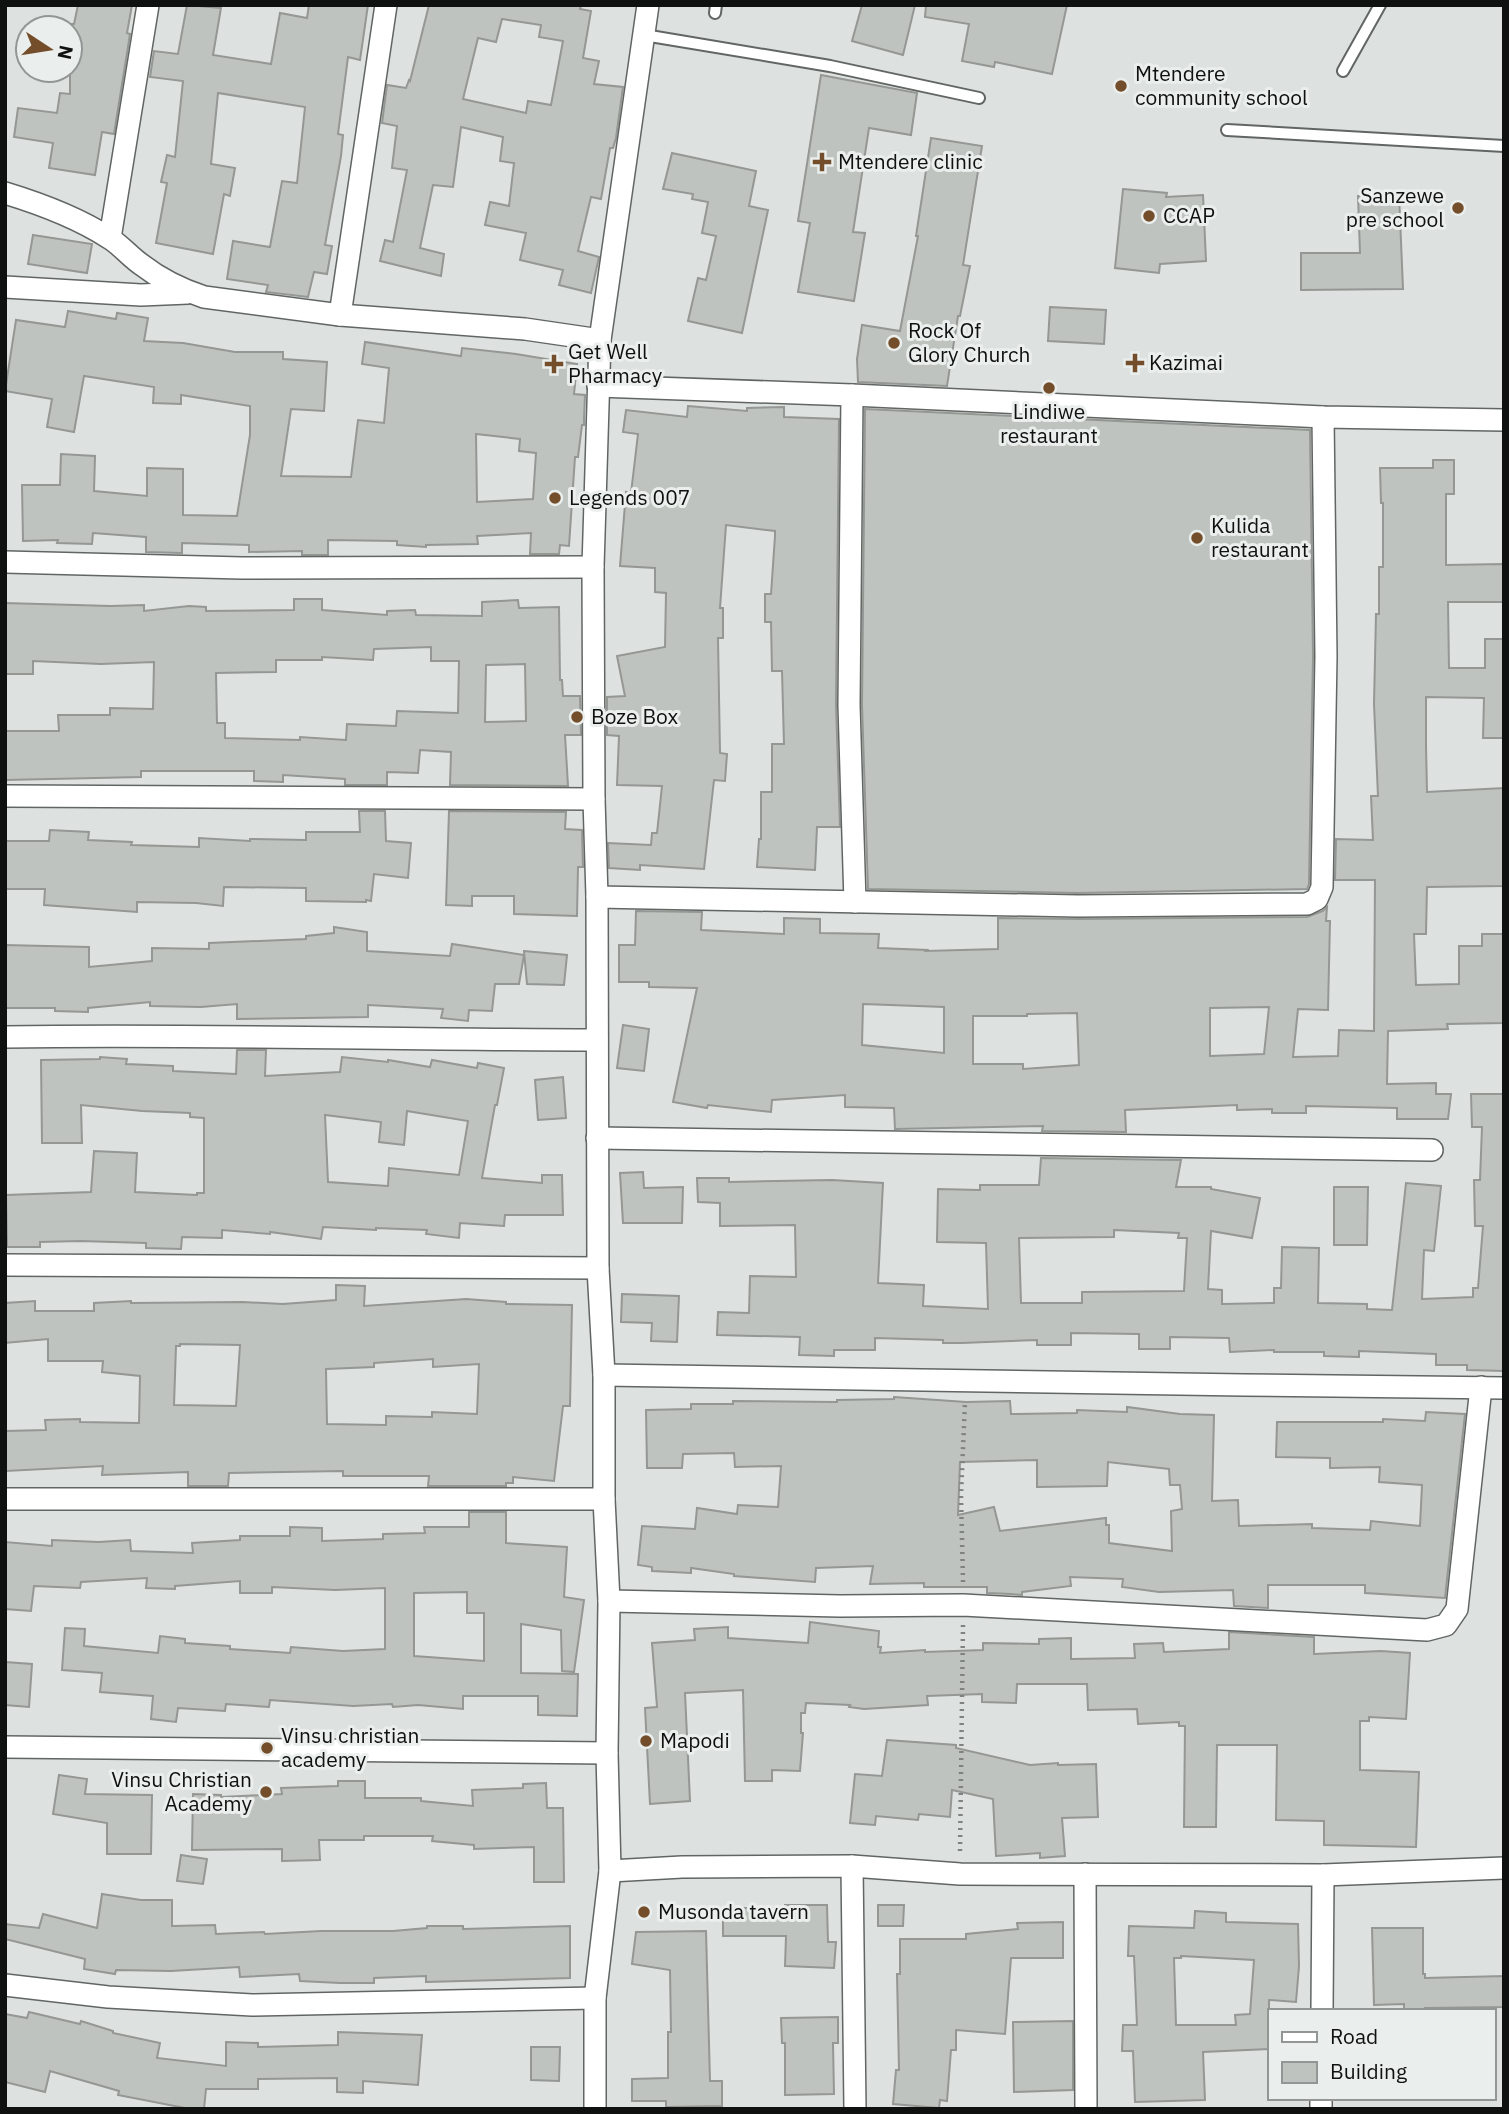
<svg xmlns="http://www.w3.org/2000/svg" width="1509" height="2114" viewBox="0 0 1509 2114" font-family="'IBM Plex Sans',sans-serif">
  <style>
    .building { fill: #bfc3bf; stroke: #949794; stroke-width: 2; fill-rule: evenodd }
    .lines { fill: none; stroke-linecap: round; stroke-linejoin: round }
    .lane-casing { stroke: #616663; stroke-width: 14 }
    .street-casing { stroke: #616663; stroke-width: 24 }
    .path { stroke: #7f8281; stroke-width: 4.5; stroke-dasharray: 2 5; stroke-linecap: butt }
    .lane { stroke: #fff; stroke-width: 10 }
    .street { stroke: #fff; stroke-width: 21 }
    .poi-dot { fill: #744d2b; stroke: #eaefed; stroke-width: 2.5 }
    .labels { text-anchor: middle; stroke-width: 6; stroke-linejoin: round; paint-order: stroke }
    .poi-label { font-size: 21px; fill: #0f1010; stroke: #eaefed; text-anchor: start }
  </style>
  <rect width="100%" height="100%" fill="#dde2e0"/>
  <g class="building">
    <polygon points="78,5 132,5 127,33 130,34 128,47 114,134 102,132 95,175 49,168 53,143 14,137 18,108 57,113 60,93 70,94 70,24 74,24"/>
    <polygon points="187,5 221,8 213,55 271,64 280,13 307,18 309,5 368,5 360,60 348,57 338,134 343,135 341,156 325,245 332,246 327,274 314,272 308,297 266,292 268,285 227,279 233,241 270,247 282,181 297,183 305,107 218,93 211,164 235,168 230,196 224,194 213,254 156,243 167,183 161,182 167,155 175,157 183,81 150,77 154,51 178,54"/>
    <path d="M429 5H581L580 9 591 11 583 58 599 61 594 84 623 87 616 138 613 148H610L601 199 591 197 578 251 599 257 591 293 559 285 563 270 520 260 526 233 485 225 490 202 509 206 514 163 500 161 503 137 461 127 453 187 433 185 420 248 444 254 441 276 380 261 385 240 393 242 407 170 392 168 397 126 382 123 387 85 406 88 409 80 410 81ZM502 19 541 25 539 37 563 41 551 105 528 101 526 113 463 99 478 38 496 42Z"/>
    <polygon points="862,5 915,5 903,55 852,41"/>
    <polygon points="926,5 1067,5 1052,74 995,62 994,67 962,61 969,24 925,17"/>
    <polygon points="821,75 917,93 911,135 869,128 853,232 865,233 854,301 798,292 810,223 798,221"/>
    <polygon points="931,138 982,146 963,265 970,266 960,316 958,316 947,386 858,382 857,359 862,325 900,331 918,236 916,236"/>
    <polygon points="672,153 756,171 749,206 768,210 742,333 688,321 698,278 706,280 716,236 702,233 708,202 692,199 693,194 663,189"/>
    <polygon points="1123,189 1167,193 1166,197 1203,195 1206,261 1160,264 1159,273 1115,268"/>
    <polygon points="1399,194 1403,289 1301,290 1301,253 1360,253 1358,196"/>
    <polygon points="33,235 92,244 87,273 28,264"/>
    <polygon points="1050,307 1106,310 1104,344 1048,341"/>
    <path d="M68 311 116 319 117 313 148 318 144 341 183 343 235 352H283V359L327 362 324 411 291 409 281 476 351 477 358 420 384 423 389 368 362 364 365 342 461 356 462 348 516 354 577 364 574 394 585 395 584 419V425H582L578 457H575L569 546 560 545 559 554H530L531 533 477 536 478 544 426 545V547L397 545V541L328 540V555H302V551L249 552V545L182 543V553L146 552V537L93 533 92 544 57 543 58 540 23 541 22 485H60L61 454 95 456 94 491 147 496V468L183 469V515L237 516 250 435V406L181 395V404L153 403 154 387 84 376 74 432 47 427 52 399 5 391 16 320 65 327ZM476 434 520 439 519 451 536 453 533 499 477 502Z"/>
    <polygon points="688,406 747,411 747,408 784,407 784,417 839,419 836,705 840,827 817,827 815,870 757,867 759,839 761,839 761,792 772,792 772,744 784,744 782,671 772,671 771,622 765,622 765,594 771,594 775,536 775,531 726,525 720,608 723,608 723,638 718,638 720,753 727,754 725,781 714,780 704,869 640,865 640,870 609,868 608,843 651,845 652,833 657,833 662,786 617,785 619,736 607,735 607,697 625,696 617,656 665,647 666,593 655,592 655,568 620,566 626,492 631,493 638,434 623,432 626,410 687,417"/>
    <polygon points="865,409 1310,430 1313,656 1309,884 1307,889 1078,893 868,889 862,705"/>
    <path d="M1433 460H1454V494H1446V565L1504 564V602H1448L1449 668H1485V639H1504V738H1483L1484 698 1426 697V745L1427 792 1504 788V886L1427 887 1426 934H1414L1416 985 1459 984V946H1482V934H1504V1023L1447 1024 1448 1029 1388 1031 1387 1084 1436 1083V1094H1451L1448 1119H1397V1108L1306 1106V1113H1272V1109L1237 1110V1105L1125 1110 1126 1132 1042 1131 1043 1126 895 1129 894 1108 845 1107V1095L772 1100 771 1112 708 1105 707 1108 673 1102 697 988 649 987V982H619V945H635L636 911 702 912 701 930 784 934V918L820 919V933L879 934 878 948 927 950 926 951 998 949V918L1078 919 1307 917 1323 911 1327 907 1326 921H1330L1328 1010 1298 1009 1293 1057 1338 1056 1339 1030 1374 1031 1375 880H1335L1336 839 1373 840 1371 796H1378L1374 704 1376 614H1379V567H1383V503H1381L1380 468H1433ZM863 1004 944 1007V1053L862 1045ZM1269 1007 1264 1054 1210 1056V1008ZM1077 1013 1079 1065 1023 1069V1064H973V1016H1027V1014Z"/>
    <path d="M294 599H322V610L387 615V611L415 610 416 615 482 616V602L518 600 519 608 559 607 560 680H562L563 696H580L581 735H565L568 786 450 785 451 752 420 750 418 773 387 772V785H345V779L283 775V782L254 781V771H141V777L6 780V731H59L58 715H110V708L153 709 154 662 101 664 33 661V674H5V603L111 606 144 605V611L189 606 206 607V611L294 610ZM431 647V661H459L458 713 397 711 396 726 347 724 346 740 300 737V740L225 738V723H217L216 673 276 672V660H322V657L373 660 374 649ZM525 664 526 721 485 722 486 665Z"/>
    <polygon points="359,811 385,811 386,841 411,843 408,878 374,874 371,901 366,900 366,902 306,901 306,888 224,887 223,906 196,903 137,902 137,912 44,905 45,889 5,889 5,841 49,841 50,830 89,832 88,840 132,842 131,845 199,847 199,838 250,841 250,839 306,840 306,832 360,832"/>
    <polygon points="449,811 566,812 565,829 582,830 583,867 578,867 577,916 514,914 514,896 472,896 472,906 446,905"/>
    <polygon points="334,927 367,932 367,951 450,956 452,944 524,955 519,984 495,984 492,1011 469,1010 468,1021 441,1018 443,1009 368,1005 368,1017 237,1019 237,1004 201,1007 150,1006 150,1002 88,1008 88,1012 55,1011 55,1008 5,1008 5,945 89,947 89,967 152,961 152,948 209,949 209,943 306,939 306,936 334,933"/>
    <polygon points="524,951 567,955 564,985 527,984"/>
    <polygon points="623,1025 649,1029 644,1071 617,1068"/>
    <path d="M237 1050H266L265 1076 340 1072 342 1057 388 1062V1060L430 1067 432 1060 477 1068 478 1063 504 1068 497 1105H495L482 1178 542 1183V1175H562L563 1215H505L504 1226 460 1223 459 1238 426 1234 427 1230 376 1228V1230L323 1227 321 1239 270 1232V1234L222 1230V1238L182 1237 181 1249 146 1248V1243L80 1241 40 1242V1247H7L6 1195 91 1192 94 1151 137 1153 135 1192 197 1195V1193H204V1118L190 1117V1113L142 1111 81 1105 82 1143H42L41 1060 100 1059V1057L127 1059 126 1064 173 1066V1071L236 1074ZM407 1111 468 1121 459 1175 389 1168 388 1186 328 1182 325 1115 381 1122 379 1142 404 1145Z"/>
    <polygon points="563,1077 566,1118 538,1120 535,1080"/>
    <path d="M1471 1094H1504V1371L1467 1370V1365H1436V1354L1359 1351V1357L1324 1356V1352H1274V1350L1230 1352 1229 1338 1170 1337V1349H1139V1334L1071 1333V1345H1037V1340L962 1343H943V1340L875 1338V1350H834V1356L799 1355 800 1337 717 1335 718 1312 749 1313 750 1276 796 1277 795 1225 720 1226V1203L698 1202 697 1178H729V1182L832 1180 883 1183 878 1283 924 1285 923 1306 988 1309 986 1243 937 1242 938 1189 980 1190V1185H1039L1041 1158 1181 1160 1176 1187H1211V1189L1260 1198 1252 1238 1211 1231 1208 1289 1222 1290V1304L1274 1303V1288H1281L1282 1247 1319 1248 1318 1303 1367 1304V1309L1392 1310 1406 1183 1441 1186 1434 1251 1424 1250 1422 1299 1473 1297V1288H1478L1483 1226H1475L1474 1180H1480L1482 1127H1472ZM1114 1230 1179 1233 1178 1238H1187L1184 1291 1082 1292V1303H1021L1019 1238 1114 1237Z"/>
    <polygon points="643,1172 644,1188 683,1187 682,1223 623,1223 620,1173"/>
    <polygon points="1334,1187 1368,1187 1367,1245 1334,1245"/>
    <path d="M336 1285 365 1286 364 1306 466 1299 506 1302V1304L572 1305 570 1406H563L554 1481 513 1477V1483H506V1486H428L429 1476H343V1471L229 1473 228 1486H188V1472L102 1475 103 1466 6 1471 5 1431 46 1430 45 1420 80 1419V1422L139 1423 140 1376 102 1372 103 1361H48V1339L5 1343V1303L35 1301V1311H94V1303L131 1301V1303L243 1302 283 1304 336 1300ZM180 1344 240 1345 236 1406 174 1405 176 1346H180ZM433 1359V1367L479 1364 477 1414 432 1412V1417L386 1416V1425L327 1424 326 1369 374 1367V1363Z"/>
    <polygon points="622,1294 679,1296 677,1342 651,1341 652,1323 621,1322"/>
    <path d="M894 1397 966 1402 1010 1401 1011 1414 1077 1413V1410L1127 1412V1407L1180 1414 1214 1415 1212 1501 1238 1500 1239 1526 1312 1524V1528L1370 1530 1371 1521 1420 1526 1422 1485 1379 1482 1380 1467 1330 1468V1458L1276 1457 1277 1422H1383V1419L1425 1421 1426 1412 1465 1414 1445 1598 1365 1593V1585H1268V1608L1234 1606 1233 1590 1159 1592 1122 1587 1123 1579 1070 1577 1071 1586 1022 1592V1595L1011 1594 987 1593V1587H924V1583L870 1584 873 1566 816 1568 815 1582 734 1576V1574L691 1568V1573L652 1571V1567L638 1565 642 1526 695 1529 697 1508 737 1514 738 1505 778 1507 781 1466 735 1467 734 1453 683 1454 682 1468H647L646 1410 691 1409V1404H733V1401L837 1402V1400L894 1399ZM1037 1460V1487L1107 1486 1108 1462 1169 1469 1170 1485H1180L1182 1509 1171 1511 1172 1551 1109 1543V1525H1106V1518L1000 1531 994 1507 958 1515 960 1462Z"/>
    <path d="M469 1512H506V1543L567 1547 564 1597 584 1600 574 1672 562 1671 561 1630 521 1624V1673L578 1674 577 1716 538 1715V1696H463V1709L418 1705 393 1707 392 1704 353 1706 270 1700 269 1707 226 1704 225 1711 178 1708 176 1722 151 1719 153 1696 100 1692 102 1673 62 1670 65 1628 85 1629 84 1646 158 1653 160 1636 185 1639V1643L230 1646V1649L290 1653 291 1647 343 1651 385 1649V1588L335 1590 272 1587V1593H240V1581L175 1586V1589L146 1588 147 1578 81 1582 80 1588 34 1586 31 1611 5 1609V1542L52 1546V1540L99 1542 130 1540 131 1551 193 1553 192 1543 240 1540V1536H290V1527L322 1528V1541L383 1539V1534L425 1533 424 1527H469ZM467 1592V1613H484V1661L414 1656V1593Z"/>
    <polygon points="810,1622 879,1631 878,1647 881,1647 880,1653 925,1650 925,1652 983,1650 983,1643 1039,1644 1039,1639 1071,1638 1071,1659 1135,1658 1134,1644 1163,1643 1164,1652 1229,1649 1229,1632 1314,1637 1314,1654 1381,1651 1410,1653 1406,1719 1369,1717 1369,1721 1360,1721 1360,1770 1419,1772 1416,1847 1324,1845 1324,1821 1276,1820 1277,1745 1217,1745 1216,1827 1184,1827 1185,1726 1179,1726 1179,1722 1138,1724 1137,1709 1088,1710 1087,1684 1017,1684 1016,1703 982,1702 982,1694 927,1696 928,1705 864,1709 849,1707 850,1705 806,1703 805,1713 801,1713 801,1733 803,1733 800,1771 772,1770 772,1781 745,1781 743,1690 685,1693 690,1801 650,1804 645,1708 657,1707 652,1643 695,1640 694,1629 728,1627 728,1638 808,1643"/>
    <polygon points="5,1662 32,1664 29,1707 5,1705"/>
    <polygon points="887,1740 956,1745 956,1748 1030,1765 1058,1763 1058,1765 1096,1764 1098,1817 1062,1818 1065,1856 1040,1858 1040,1853 996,1856 993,1799 952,1790 950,1817 919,1814 918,1820 876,1816 875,1825 850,1823 855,1774 882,1776"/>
    <polygon points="59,1775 87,1779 85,1794 152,1795 151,1854 107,1854 107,1823 53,1814"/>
    <polygon points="338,1781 365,1781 365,1798 421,1798 421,1801 473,1806 472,1790 523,1788 523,1784 546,1783 547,1808 563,1808 564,1882 534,1882 534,1847 474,1849 474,1845 432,1841 433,1836 364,1836 364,1840 319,1840 320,1860 282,1861 282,1849 192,1850 193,1794 221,1795 221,1797 282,1794 281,1788 338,1786"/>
    <polygon points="181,1855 207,1859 203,1884 177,1881"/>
    <polygon points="102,1894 141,1900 172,1900 172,1926 215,1925 216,1934 264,1932 265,1934 321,1931 393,1931 427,1928 427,1926 463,1926 463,1929 570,1926 570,1978 426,1982 426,1976 374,1978 374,1983 340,1983 300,1981 299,1974 240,1977 239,1967 171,1971 116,1970 115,1974 84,1969 85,1959 5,1939 5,1924 39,1928 43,1914 97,1928"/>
    <polygon points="785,1905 827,1905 828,1942 836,1942 834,1968 785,1966 786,1936 723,1936 723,1908 785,1908"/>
    <polygon points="878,1905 904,1905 903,1926 878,1926"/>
    <path d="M1195 1911 1226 1913V1922L1298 1924 1299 1966 1296 2002 1269 2000V2049L1203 2052 1205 2100 1135 2102 1133 2051H1122L1123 2025H1137L1134 1956H1128L1129 1926 1194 1928ZM1181 1956 1254 1960 1250 2014 1235 2015 1236 2025H1176L1174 1958H1181Z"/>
    <polygon points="1063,1922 1063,1958 1011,1958 1005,2034 956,2030 956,2050 951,2050 947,2101 940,2100 939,2108 893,2104 896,2070 899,2070 897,1974 900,1974 900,1939 966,1939 966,1934 1018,1929 1017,1923"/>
    <polygon points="1372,1928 1423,1928 1423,1974 1425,1974 1425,1978 1504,1976 1504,2007 1425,2008 1425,2009 1404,2009 1404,2004 1374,2005"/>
    <polygon points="706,1931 710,2081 722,2081 722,2106 666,2107 666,2101 632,2101 632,2079 668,2078 668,2032 671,2032 670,1970 632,1964 636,1932"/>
    <polygon points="29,2012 80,2024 81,2021 113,2031 113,2033 160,2043 157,2058 226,2066 226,2042 258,2043 258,2047 338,2045 338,2032 422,2035 418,2085 363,2081 363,2093 337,2092 337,2078 258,2079 258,2089 206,2089 204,2109 190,2109 118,2095 119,2091 50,2071 45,2092 5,2082 5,2014 27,2018"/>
    <polygon points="838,2017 838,2043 833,2043 834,2094 785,2095 785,2043 782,2043 781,2018"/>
    <polygon points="1073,2021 1073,2090 1014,2092 1013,2022"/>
    <polygon points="531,2047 560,2047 559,2081 531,2080"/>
  </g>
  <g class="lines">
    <defs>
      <g id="lane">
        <polyline points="715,13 716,5"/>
        <polyline points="644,35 830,66 979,98"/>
        <polyline points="1343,71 1380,5"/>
        <polyline points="1227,130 1504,146"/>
      </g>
      <g id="street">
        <polyline points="648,5 600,340 593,567 594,799 597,897 598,1268 604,1375 604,1499 609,1601 607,1753 610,1871 682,1867 852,1866 960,1874 1323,1875 1504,1868"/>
        <path d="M5 193C41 204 77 217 109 238 121 245 130 257 142 265 160 279 183 290 204 297L340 315 525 329 600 340"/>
        <polyline points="110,238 148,5"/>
        <polyline points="5,287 141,295 188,293"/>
        <polyline points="340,315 386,5"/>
        <polyline points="598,386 852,395 1323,417 1504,420"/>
        <polyline points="852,395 849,705 855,902"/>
        <polyline points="5,562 242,568 593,567"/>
        <polyline points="5,796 594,799"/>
        <polyline points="597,897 1078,906 1307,904 1317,899 1322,887 1326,656 1323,417"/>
        <path d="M5 1037C203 1034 400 1040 597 1040"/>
        <polyline points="597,1138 1432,1150"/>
        <polyline points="5,1265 598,1268"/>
        <polyline points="604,1375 1244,1385 1504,1388"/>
        <polyline points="5,1499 604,1499"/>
        <polyline points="609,1601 840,1606 963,1605 1427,1630 1446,1625 1457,1609 1481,1387"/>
        <polyline points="5,1747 607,1753"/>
        <polyline points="852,1866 855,2109"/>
        <polyline points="1085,1874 1086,2109"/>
        <polyline points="5,1985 108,1997 252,2005 595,1998"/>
        <polyline points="1322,2011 1323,1875"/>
        <polyline points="595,2109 595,1998 610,1871"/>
        <polyline points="1321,2109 1321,2098"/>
      </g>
    </defs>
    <use href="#lane" class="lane-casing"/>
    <use href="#street" class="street-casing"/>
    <g class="path">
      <polyline points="963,1582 961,1496 965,1402"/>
      <polyline points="960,1851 963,1625"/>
    </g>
    <use href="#lane" class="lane"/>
    <use href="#street" class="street"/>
  </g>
  <g class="poi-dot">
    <circle cx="1121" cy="86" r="7"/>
    <path d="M818.5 151.5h7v7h7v7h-7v7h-7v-7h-7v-7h7z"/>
    <circle cx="1458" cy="208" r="7"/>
    <circle cx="1149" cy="216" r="7"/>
    <circle cx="894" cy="343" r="7"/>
    <path d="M1131.5 352.5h7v7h7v7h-7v7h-7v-7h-7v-7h7z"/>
    <path d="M550.5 353.5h7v7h7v7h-7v7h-7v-7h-7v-7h7z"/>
    <circle cx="1049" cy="388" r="7"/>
    <circle cx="555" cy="498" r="7"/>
    <circle cx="1197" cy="538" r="7"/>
    <circle cx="577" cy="717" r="7"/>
    <circle cx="646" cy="1741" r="7"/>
    <circle cx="267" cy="1748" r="7"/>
    <circle cx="266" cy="1792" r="7"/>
    <circle cx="644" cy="1912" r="7"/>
  </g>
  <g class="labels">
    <g class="poi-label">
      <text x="1135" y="81">Mtendere<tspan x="1135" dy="24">community school</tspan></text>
      <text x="838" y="169">Mtendere clinic</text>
      <text x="1444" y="203" text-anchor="end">Sanzewe<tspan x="1444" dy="24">pre school</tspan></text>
      <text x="1163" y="223">CCAP</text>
      <text x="908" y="338">Rock Of<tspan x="908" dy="24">Glory Church</tspan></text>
      <text x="568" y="359">Get Well<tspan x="568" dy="24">Pharmacy</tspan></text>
      <text x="1149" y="370">Kazimai</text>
      <text x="1049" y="419" text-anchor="middle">Lindiwe<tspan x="1049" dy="24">restaurant</tspan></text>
      <text x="569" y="505">Legends 007</text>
      <text x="1211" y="533">Kulida<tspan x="1211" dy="24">restaurant</tspan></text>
      <text x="591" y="724">Boze Box</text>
      <text x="281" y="1743">Vinsu christian<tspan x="281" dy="24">academy</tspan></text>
      <text x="660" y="1748">Mapodi</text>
      <text x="252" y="1787" text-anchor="end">Vinsu Christian<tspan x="252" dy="24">Academy</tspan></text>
      <text x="658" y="1919">Musonda tavern</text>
    </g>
  </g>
  <rect width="1509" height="2114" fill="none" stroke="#0f1010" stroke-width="14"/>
  <rect x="1268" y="2009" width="228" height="91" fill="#eaefed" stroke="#929695" stroke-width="2"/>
  <rect x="1282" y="2032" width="35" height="10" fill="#ffffff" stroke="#929695" stroke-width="2"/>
  <text x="1330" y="2044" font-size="21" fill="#0f1010">Road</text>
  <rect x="1282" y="2062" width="35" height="21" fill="#bfc3bf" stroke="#929695" stroke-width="2"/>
  <text x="1330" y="2079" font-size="21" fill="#0f1010">Building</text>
  <g transform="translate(49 49) rotate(102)"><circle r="33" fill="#eaefed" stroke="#929695" stroke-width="2"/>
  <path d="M0-5L12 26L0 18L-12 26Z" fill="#744d2b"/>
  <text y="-10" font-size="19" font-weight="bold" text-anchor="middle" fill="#0f1010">N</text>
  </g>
</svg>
